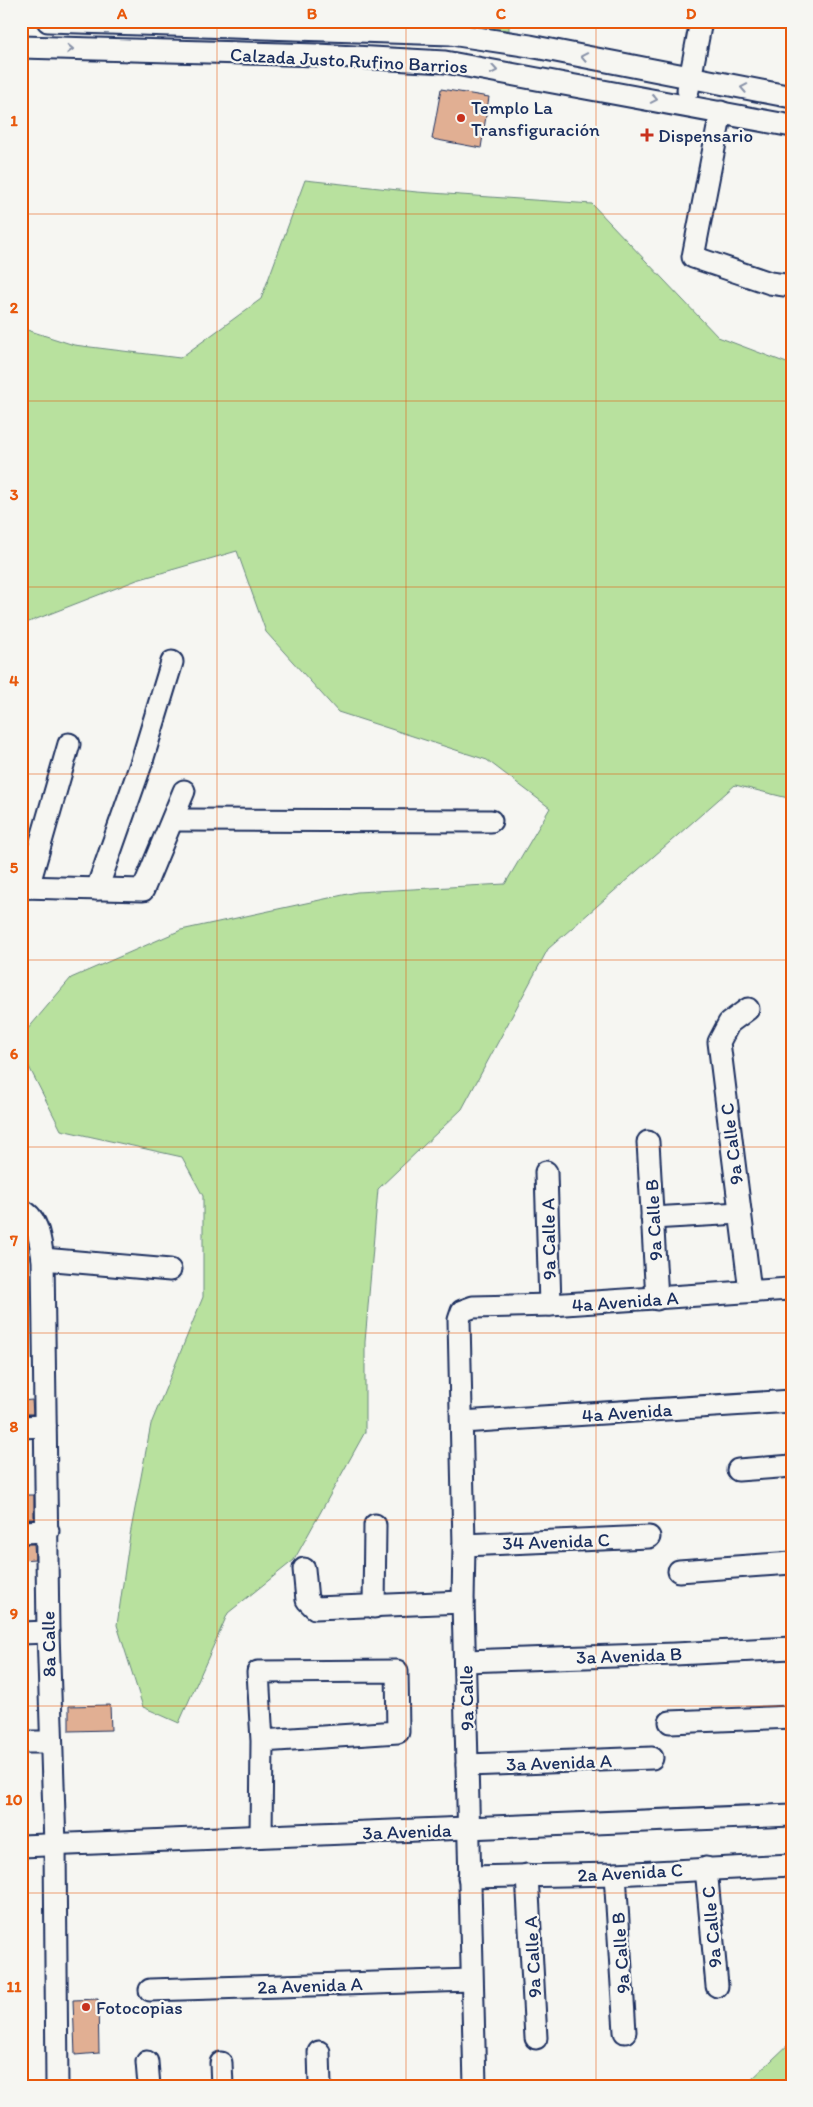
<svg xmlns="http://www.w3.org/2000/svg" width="813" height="2107" viewBox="0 0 813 2107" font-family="Itim,sans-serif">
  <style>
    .green { fill: #b8e19e; stroke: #6a887e }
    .building { fill: #e1af93; stroke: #1b2f5e }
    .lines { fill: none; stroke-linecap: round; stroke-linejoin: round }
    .minor-casing { stroke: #1b2f5e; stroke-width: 25 }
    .minor { stroke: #f6f6f2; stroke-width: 21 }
    .oneway { stroke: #8892a8 }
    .grid { fill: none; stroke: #e8590c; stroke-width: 1; stroke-opacity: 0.55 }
    .poi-dot { fill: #c8321e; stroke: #f6f6f2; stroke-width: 2 }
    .labels { text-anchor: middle; stroke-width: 4.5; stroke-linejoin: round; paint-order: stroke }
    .street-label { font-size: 19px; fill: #1b2f5e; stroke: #f6f6f2 }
    .poi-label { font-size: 19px; fill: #1b2f5e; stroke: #f6f6f2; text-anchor: start }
    .neatline { fill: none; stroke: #e8590c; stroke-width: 2 }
    .grid-label { font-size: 16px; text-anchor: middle; font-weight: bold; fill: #e8590c }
  </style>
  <rect width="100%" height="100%" fill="#f6f6f2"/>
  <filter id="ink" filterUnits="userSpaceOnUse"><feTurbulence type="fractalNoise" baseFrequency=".02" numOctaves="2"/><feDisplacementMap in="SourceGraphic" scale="10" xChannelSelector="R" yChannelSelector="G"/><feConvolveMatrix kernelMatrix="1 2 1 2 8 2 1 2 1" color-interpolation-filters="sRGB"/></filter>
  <g filter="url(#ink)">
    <g class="green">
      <polygon points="359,21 509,21 509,30"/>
      <polygon points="305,180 417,192 592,204 718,337 792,365 792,799 735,785 548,949 462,1109 378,1189 365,1342 365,1432 294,1560 228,1613 179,1723 143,1707 117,1625 130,1535 151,1424 203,1297 203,1196 182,1157 61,1130 21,1051 21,1037 71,978 181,930 357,892 505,884 550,808 487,760 338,712 266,632 237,551 137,580 21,625 21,328 74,345 180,358 261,299"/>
      <polygon points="792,2041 792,2086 750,2086 751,2080"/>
    </g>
    <g class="building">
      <polygon points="441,89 489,97 481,148 432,139"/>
      <polygon points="32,1400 33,1414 21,1414 21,1401"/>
      <rect x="21" y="1495" width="13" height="24"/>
      <polygon points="21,1544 34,1544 35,1559 21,1560"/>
      <polygon points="110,1705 111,1730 69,1731 69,1706"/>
      <polygon points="98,1999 99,2053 75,2055 73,2000"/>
    </g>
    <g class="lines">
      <defs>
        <g id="minor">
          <polyline points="48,21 451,34 530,46 792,97"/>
          <polyline points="21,47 318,55 445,62 792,126"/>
          <polyline points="688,90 701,21"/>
          <polyline points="721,112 693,257 770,283 792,286"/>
          <polyline points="173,820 491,821"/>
          <polyline points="21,887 143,890 184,791"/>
          <polyline points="28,887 69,744"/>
          <polyline points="97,889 141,764 172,662"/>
          <polyline points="748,1009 729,1023 719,1042 750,1291"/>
          <polyline points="648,1142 657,1299"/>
          <polyline points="546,1172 550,1305"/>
          <path d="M21 1210C39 1217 40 1242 43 1259L48 1632 55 1845 57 2086"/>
          <polyline points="652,1218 740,1213"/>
          <polyline points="43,1259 170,1270"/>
          <polyline points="462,1422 792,1401"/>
          <polyline points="21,1427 45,1426"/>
          <polyline points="738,1470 792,1466"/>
          <polyline points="21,1532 48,1531"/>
          <polyline points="464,1545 649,1537"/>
          <polyline points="304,1569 307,1600 315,1608 463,1602"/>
          <polyline points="679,1571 792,1563"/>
          <polyline points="374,1607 375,1525"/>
          <polyline points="21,1633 48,1632"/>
          <polyline points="465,1661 675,1654 792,1648"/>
          <polyline points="670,1722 792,1717"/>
          <polyline points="21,1742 51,1742"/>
          <polyline points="467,1765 652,1758"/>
          <polyline points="261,1836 262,1741 258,1672 397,1671 398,1732 262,1741"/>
          <polyline points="21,1846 792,1815"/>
          <polyline points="706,1868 717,1986"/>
          <polyline points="615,1874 625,2032"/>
          <polyline points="527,1875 536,2038"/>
          <polyline points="469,1877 615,1874 792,1865"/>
          <polyline points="150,1990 471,1980"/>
          <polyline points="319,2052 320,2086"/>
          <polyline points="147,2062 149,2086"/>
          <polyline points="221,2063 222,2086"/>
          <polyline points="475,2086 463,1602 464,1545 459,1320 462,1311 473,1307 550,1305 789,1289"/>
        </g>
      </defs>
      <use href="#minor" class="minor-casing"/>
      <use href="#minor" class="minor"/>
    </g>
    <defs><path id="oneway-chevron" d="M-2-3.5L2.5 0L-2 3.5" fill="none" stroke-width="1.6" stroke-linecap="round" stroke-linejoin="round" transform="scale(1.25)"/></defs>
    <g class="oneway">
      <use href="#oneway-chevron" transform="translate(70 49) rotate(2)"/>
      <use href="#oneway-chevron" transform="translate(584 57) rotate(-169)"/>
      <use href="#oneway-chevron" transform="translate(494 70) rotate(10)"/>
      <use href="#oneway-chevron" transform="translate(744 88) rotate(-169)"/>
      <use href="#oneway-chevron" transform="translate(654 99) rotate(11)"/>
    </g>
  </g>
  <path class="grid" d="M217 21V2086M406 21V2086M596 21V2086M21 214H792M21 401H792M21 587H792M21 774H792M21 960H792M21 1147H792M21 1333H792M21 1520H792M21 1706H792M21 1893H792"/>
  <g class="poi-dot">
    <circle cx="461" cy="118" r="5"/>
    <path d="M644.5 127.5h5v5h5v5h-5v5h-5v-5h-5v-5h5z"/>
    <circle cx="86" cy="2007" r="5"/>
  </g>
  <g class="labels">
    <g class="street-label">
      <text transform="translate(349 60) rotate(3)" y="7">Calzada Justo Rufino Barrios</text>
      <text transform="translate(731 1144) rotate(-97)" y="7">9a Calle C</text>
      <text transform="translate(653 1220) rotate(-93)" y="7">9a Calle B</text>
      <text transform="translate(548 1239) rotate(-91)" y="7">9a Calle A</text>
      <text transform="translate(625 1301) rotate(-4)" y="7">4a Avenida A</text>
      <text transform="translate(627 1412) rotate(-4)" y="7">4a Avenida</text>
      <text transform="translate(556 1541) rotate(-2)" y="7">34 Avenida C</text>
      <text transform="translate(48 1644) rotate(-91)" y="7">8a Calle</text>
      <text transform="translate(629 1655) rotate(-2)" y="7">3a Avenida B</text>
      <text transform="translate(466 1698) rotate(-91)" y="7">9a Calle</text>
      <text transform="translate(559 1762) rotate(-2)" y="7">3a Avenida A</text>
      <text transform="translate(407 1831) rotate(-2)" y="7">3a Avenida</text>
      <text transform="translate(630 1872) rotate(-3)" y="7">2a Avenida C</text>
      <text transform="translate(711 1927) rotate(-95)" y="7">9a Calle C</text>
      <text transform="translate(620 1953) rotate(-94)" y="7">9a Calle B</text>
      <text transform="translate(532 1957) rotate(-93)" y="7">9a Calle A</text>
      <text transform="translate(310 1985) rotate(-2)" y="7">2a Avenida A</text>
    </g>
    <g class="poi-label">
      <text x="471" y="114">Templo La<tspan x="471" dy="22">Transfiguración</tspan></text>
      <text x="658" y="142">Dispensario</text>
      <text x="96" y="2014">Fotocopias</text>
    </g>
  </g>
  <rect width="813" height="2107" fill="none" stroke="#f6f6f2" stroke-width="55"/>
  <rect x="28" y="28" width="758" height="2052" class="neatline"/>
  <g class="grid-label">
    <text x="122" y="19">A</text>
    <text x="312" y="19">B</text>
    <text x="501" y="19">C</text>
    <text x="691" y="19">D</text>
    <text x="14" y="126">1</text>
    <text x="14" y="313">2</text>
    <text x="14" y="500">3</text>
    <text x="14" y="686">4</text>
    <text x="14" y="873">5</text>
    <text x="14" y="1059">6</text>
    <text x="14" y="1246">7</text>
    <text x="14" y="1432">8</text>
    <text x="14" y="1619">9</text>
    <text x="14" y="1805">10</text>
    <text x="14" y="1992">11</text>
  </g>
</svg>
